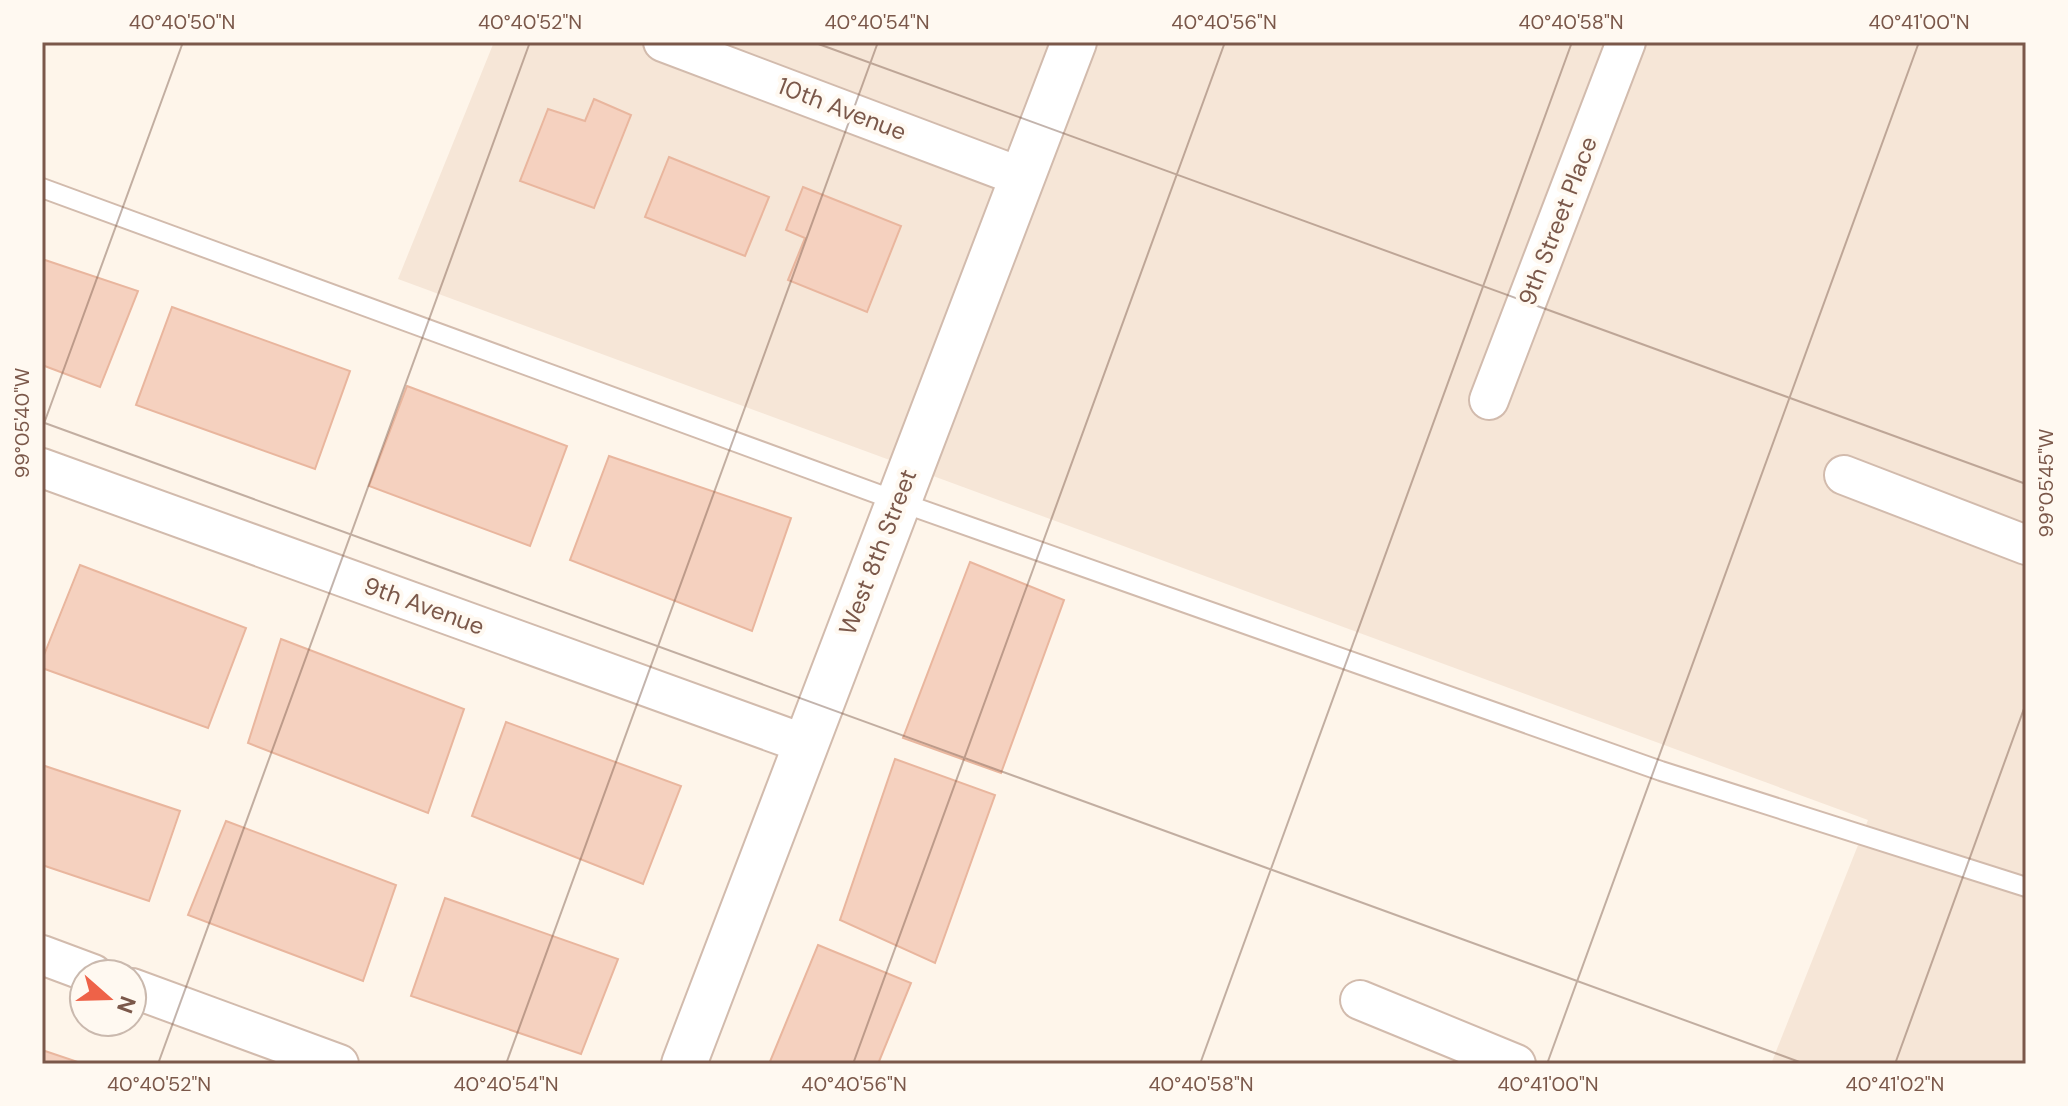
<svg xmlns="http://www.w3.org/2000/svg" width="2068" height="1106" viewBox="0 0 2068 1106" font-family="'DM Sans',sans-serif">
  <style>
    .residential { fill: #f6e6d7 }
    .building { fill: #f5d1bf; stroke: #e9b69e; stroke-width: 2 }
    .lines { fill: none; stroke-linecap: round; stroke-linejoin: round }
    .service-casing { stroke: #d2bbad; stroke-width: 22 }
    .minor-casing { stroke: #d2bbad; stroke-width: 42 }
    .tertiary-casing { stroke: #d2bbad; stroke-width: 48 }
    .service { stroke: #fff; stroke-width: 18 }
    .minor { stroke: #fff; stroke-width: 38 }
    .tertiary { stroke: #fff; stroke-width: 44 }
    .ticks { fill: none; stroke: #7b584a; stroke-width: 2; stroke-opacity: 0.45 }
    .labels { text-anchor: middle; stroke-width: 8; stroke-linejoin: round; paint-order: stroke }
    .street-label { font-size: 24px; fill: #7b584a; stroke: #fff9f1 }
    .neatline { fill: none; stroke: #7b584a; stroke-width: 3 }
    .ticks-label { font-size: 20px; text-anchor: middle; fill: #7b584a }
  </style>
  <rect width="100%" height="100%" fill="#fef5ea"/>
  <polygon class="residential" points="494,42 2026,42 2026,1064 1771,1064 1868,820 398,279"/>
  <g class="building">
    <polygon points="594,99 631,115 594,208 520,181 548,109 585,121"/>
    <polygon points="669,157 769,197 745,256 645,217"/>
    <polygon points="803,187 901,226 867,312 788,280 805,238 786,230"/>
    <polygon points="42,259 138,291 100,387 42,365"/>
    <polygon points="172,307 350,371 315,469 136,405"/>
    <polygon points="407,386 567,446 530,546 369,486"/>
    <polygon points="609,456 791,518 752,631 570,560"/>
    <polygon points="970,562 1064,600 1001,773 903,738"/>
    <polygon points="80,565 246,628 208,728 42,668 42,660"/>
    <polygon points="281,639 464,709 428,813 248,743"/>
    <polygon points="506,722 681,786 643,884 472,816"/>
    <polygon points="895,759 995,795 935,963 840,920"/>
    <polygon points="42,765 180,811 149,901 42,865"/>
    <polygon points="226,821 396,885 363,981 188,915"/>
    <polygon points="445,898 618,959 581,1054 411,996"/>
    <polygon points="818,945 911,983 878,1064 769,1064"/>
    <polygon points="42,1050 78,1062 77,1064 42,1064"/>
  </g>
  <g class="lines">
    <defs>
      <polyline id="service" points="42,188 897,501 1661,771 2026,887"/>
      <g id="minor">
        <polyline points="663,42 1021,177"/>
        <polyline points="1489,400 1626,42"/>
        <polyline points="42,468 805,744"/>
        <polyline points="1844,475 2026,545"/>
        <polyline points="42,955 93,974"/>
        <polyline points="132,988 339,1064"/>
        <polyline points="1360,1000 1516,1064"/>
      </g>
      <polyline id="tertiary" points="684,1064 1074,42"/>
    </defs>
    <use href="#service" class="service-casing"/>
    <use href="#minor" class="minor-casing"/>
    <use href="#tertiary" class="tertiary-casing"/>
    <use href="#service" class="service"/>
    <use href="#minor" class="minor"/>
    <use href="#tertiary" class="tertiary"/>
  </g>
  <path class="ticks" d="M813 42 2026 484M42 422 1805 1064M42 429 183 42M158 1064 530 42M506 1064 878 42M853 1064 1225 42M1200 1064 1572 42M1547 1064 1919 42M1895 1064 2026 703"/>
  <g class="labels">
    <g class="street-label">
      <text transform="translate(842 109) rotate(21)" y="8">10th Avenue</text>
      <text transform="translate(1558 221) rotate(-69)" y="8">9th Street Place</text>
      <text transform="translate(878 552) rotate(-69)" y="8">West 8th Street</text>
      <text transform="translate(424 606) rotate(20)" y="8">9th Avenue</text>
    </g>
  </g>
  <rect width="2068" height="1106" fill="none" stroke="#fff9f1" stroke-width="88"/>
  <g transform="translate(108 998) rotate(110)"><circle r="38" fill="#fff9f1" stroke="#cab9ae" stroke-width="2"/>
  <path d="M0-6L14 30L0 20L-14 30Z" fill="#ee6248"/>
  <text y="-12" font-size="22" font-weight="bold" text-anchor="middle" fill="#7b584a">N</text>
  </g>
  <rect x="44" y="44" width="1980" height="1018" class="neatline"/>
  <g class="ticks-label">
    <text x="182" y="29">40°40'50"N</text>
    <text x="530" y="29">40°40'52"N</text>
    <text x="877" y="29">40°40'54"N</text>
    <text x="1224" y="29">40°40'56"N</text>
    <text x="1571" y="29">40°40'58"N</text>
    <text x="1919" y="29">40°41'00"N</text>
    <text transform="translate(22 423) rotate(-90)" y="7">99°05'40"W</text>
    <text transform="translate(2046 483) rotate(-90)" y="7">99°05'45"W</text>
    <text x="159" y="1091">40°40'52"N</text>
    <text x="506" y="1091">40°40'54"N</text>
    <text x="854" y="1091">40°40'56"N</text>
    <text x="1201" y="1091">40°40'58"N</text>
    <text x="1548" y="1091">40°41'00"N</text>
    <text x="1895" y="1091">40°41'02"N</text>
  </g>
</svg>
